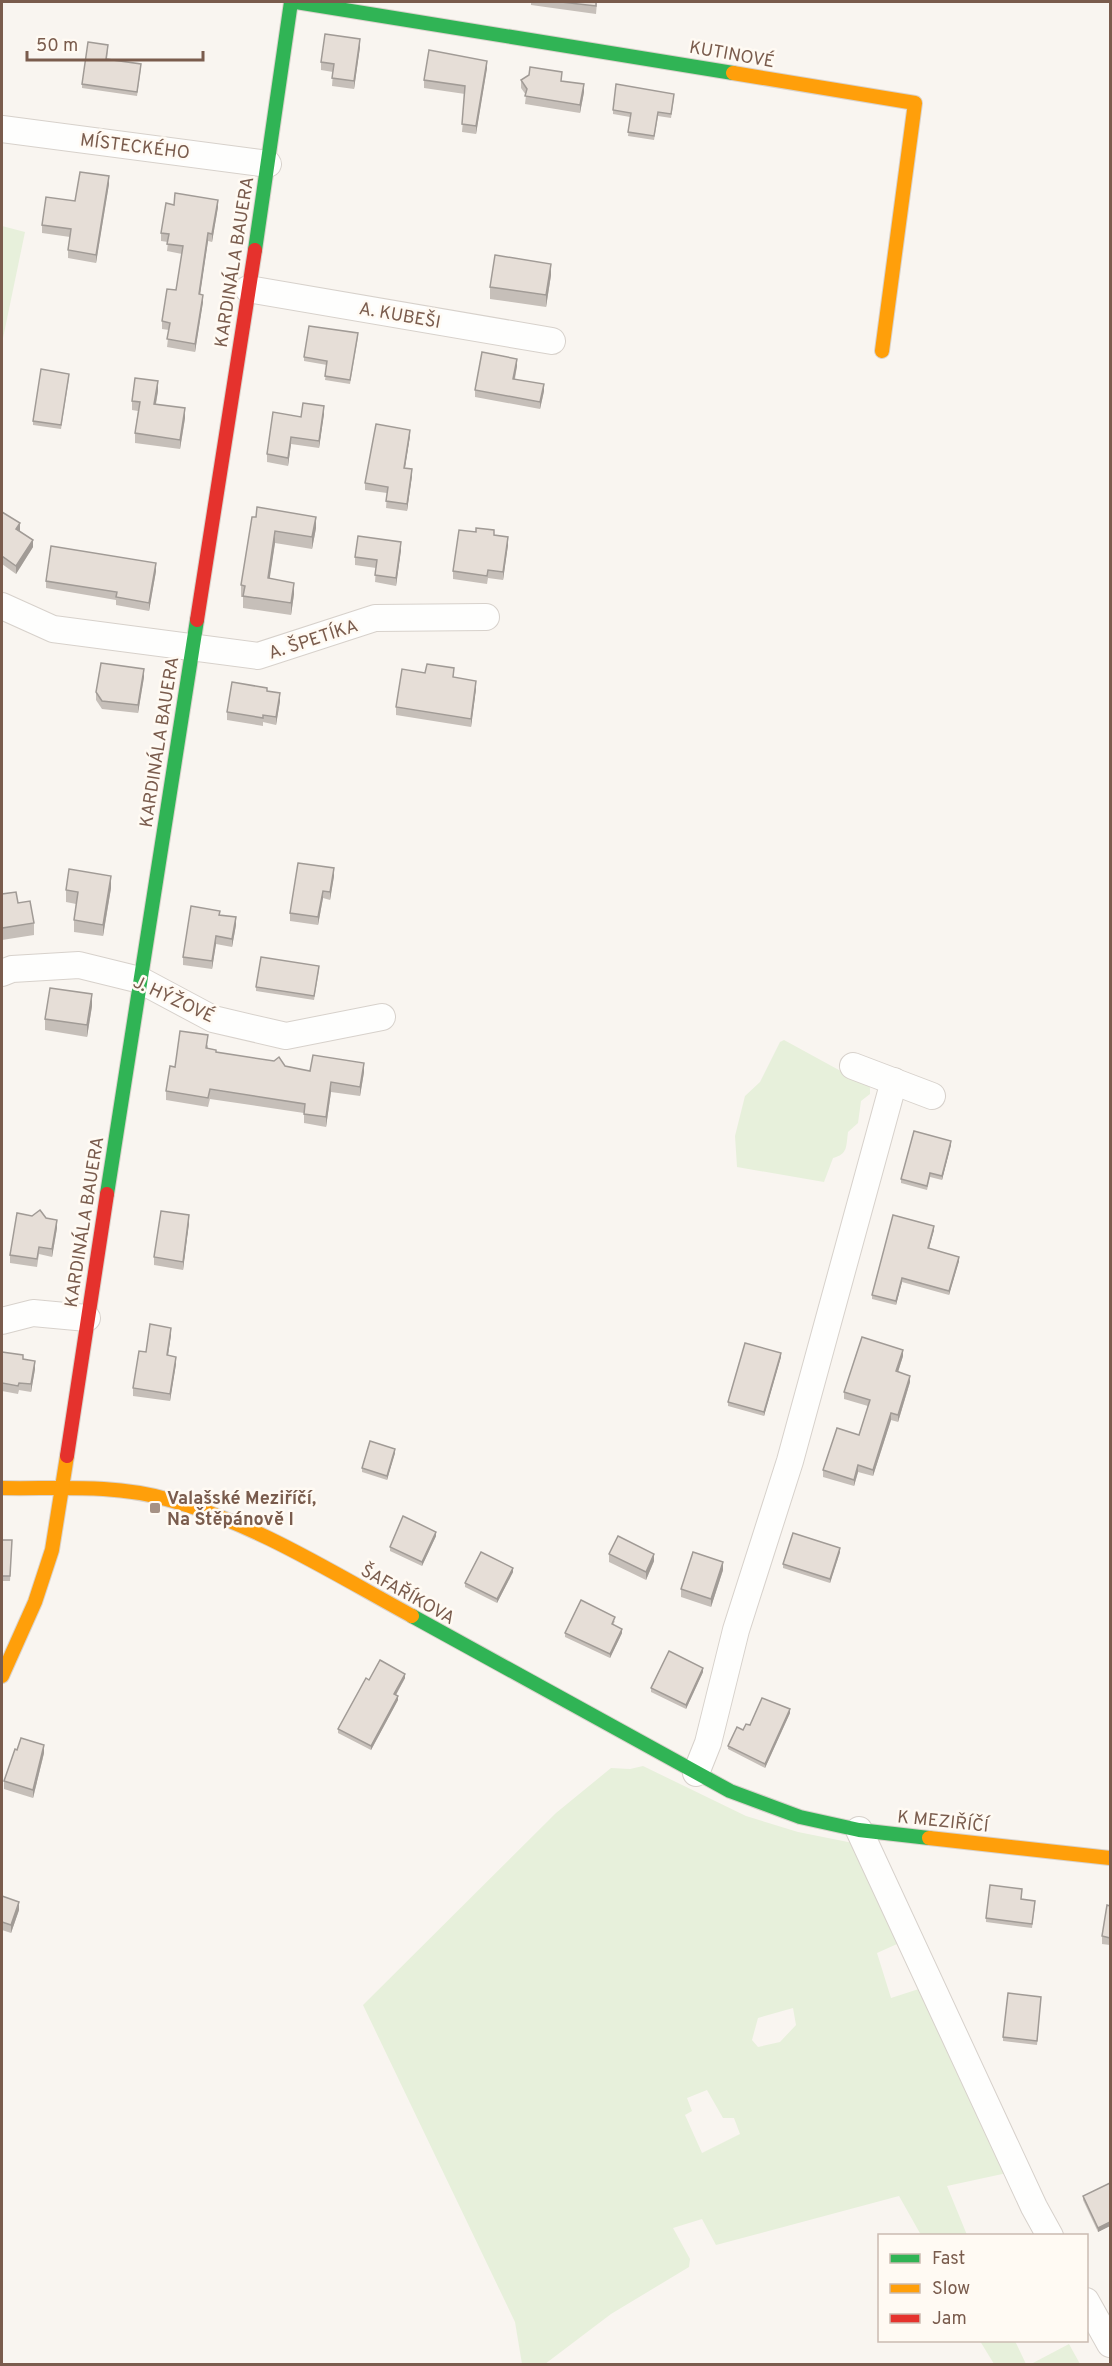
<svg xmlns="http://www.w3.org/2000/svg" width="1112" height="2366" viewBox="0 0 1112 2366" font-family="Overpass,sans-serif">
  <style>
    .green { fill: #e7f0db; fill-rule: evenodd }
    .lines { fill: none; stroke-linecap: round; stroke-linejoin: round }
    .street-casing { stroke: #d7d1cb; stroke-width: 28 }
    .fast-casing { stroke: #d9d2cb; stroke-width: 16 }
    .slow-casing { stroke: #d9d2cb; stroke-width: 16 }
    .jam-casing { stroke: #d9d2cb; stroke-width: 16 }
    .street { stroke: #fefefd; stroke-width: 26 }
    .fast { stroke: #30b455; stroke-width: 14 }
    .slow { stroke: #ff9f0a; stroke-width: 14 }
    .jam { stroke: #e5322d; stroke-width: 14 }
    .wall { fill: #c6bfb9 }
    .shaded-wall { fill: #a19b96 }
    .building { fill: #e6ded7; stroke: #a19b96; stroke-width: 1.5 }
    .poi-dot { fill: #a69286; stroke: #fffaf3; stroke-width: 2 }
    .labels { text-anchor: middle; stroke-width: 5; stroke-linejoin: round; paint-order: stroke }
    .street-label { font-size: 18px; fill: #7a5c4d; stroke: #fffaf3 }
    .poi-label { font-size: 18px; font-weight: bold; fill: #7a5c4d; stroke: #fffaf3; text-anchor: start }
  </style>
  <rect width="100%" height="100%" fill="#f9f5f0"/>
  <g class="green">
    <polygon points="2,226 25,232 2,343"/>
    <path d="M784 1040 870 1087V1094L861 1101 858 1123 848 1132C846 1147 848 1154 833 1158L824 1182 737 1167 735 1136 745 1096 760 1082 780 1042Z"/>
    <path d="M643 1766 746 1816 798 1832 863 1845 906 1940 877 1953 891 1998 925 1987 1007 2173 947 2186 967 2235H921L899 2196 716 2245 702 2219 673 2228 690 2259 689 2267 611 2314 545 2364H522L515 2322 363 2005 556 1813 611 1768 630 1769ZM793 2008 796 2025 780 2042 758 2047 752 2040 758 2018ZM707 2090 723 2118H734L740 2134 702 2153 685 2115 692 2111 687 2098Z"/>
    <polygon points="980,2341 1015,2341 1026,2364 994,2364"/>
    <polygon points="1069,2344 1080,2364 1030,2364 1031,2364"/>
  </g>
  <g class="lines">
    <defs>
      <g id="street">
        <polyline points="2,129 268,164"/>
        <polyline points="248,289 552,341"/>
        <polyline points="2,606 53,629 258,656 375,618 486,617"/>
        <polyline points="2,973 12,969 79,965 140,980 213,1019 286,1036 382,1017"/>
        <polyline points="853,1066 932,1096"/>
        <polyline points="2,1321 33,1313 87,1318"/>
        <polyline points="696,1773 708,1743 736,1630 790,1461 894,1081"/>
        <polyline points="859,1830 1034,2207 1050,2236"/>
        <polyline points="1086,2301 1110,2344"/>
      </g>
      <g id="fast">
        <polyline points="296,2 733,73"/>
        <polyline points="255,250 291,2"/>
        <polyline points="107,1194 197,620"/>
        <polyline points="412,1616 730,1791 800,1817 859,1830 929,1838"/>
      </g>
      <g id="slow">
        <polyline points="733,73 915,103 882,351"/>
        <path d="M2 1488C56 1489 113 1484 166 1499 253 1522 333 1573 412 1616"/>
        <polyline points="2,1676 35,1602 52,1550 67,1456"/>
        <polyline points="929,1838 1110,1858"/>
      </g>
      <g id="jam">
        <polyline points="197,620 255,250"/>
        <polyline points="67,1456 107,1194"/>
      </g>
    </defs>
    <use href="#street" class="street-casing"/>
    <use href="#fast" class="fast-casing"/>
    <use href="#slow" class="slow-casing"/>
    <use href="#jam" class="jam-casing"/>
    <use href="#street" class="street"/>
    <use href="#fast" class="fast"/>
    <use href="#slow" class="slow"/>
    <use href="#jam" class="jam"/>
  </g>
  <g class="wall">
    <polygon points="531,2 597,2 596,14 531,5"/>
    <polygon points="360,47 354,89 332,86 333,72 321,70 321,62"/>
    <polygon points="108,49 107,59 141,68 137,96 82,88 82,84"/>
    <polygon points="487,68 476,134 462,132 465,94 424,88 424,80"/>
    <polygon points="521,80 562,81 584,92 580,113 525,104 526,95 521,88"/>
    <polygon points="674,98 671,118 658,116 654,140 628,136 630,117 613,114 613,110"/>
    <polygon points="109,184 96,263 68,258 68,250 70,237 42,233 42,225 75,201"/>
    <polygon points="174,205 218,207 212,242 208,241 200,294 203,302 195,352 167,347 169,330 162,329 162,321 176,290 182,254 167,251 168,242 161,241 161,233"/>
    <polygon points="551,275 546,307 490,299 490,287"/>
    <polygon points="358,337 350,384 325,380 327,365 304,361 304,357"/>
    <polygon points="517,366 515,379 544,391 540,409 475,397 475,390"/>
    <polygon points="69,378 61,429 33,425 33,421"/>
    <polygon points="158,391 156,404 185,418 180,449 135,443 135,433 138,411 132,410 132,401"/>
    <polygon points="324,414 319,448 291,444 288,466 267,462 267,454 301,417"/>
    <polygon points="410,436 405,468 412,476 407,511 386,508 387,493 365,490 365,483"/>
    <polygon points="2,512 20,531 33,547 16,574 2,564"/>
    <polygon points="252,517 316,528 312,549 275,543 269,579 294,594 291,615 243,608 243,597 241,597 241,585"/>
    <polygon points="494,535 508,545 503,580 488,578 487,584 453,579 453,571"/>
    <polygon points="401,550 396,586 375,582 376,568 355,565 355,557"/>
    <polygon points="156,571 149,611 116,605 116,600 46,588 46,581"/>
    <polygon points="144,677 138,713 102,709 96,700 96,692"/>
    <polygon points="454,677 476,689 471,727 396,715 396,707"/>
    <polygon points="280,701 276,725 263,722 263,726 227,720 227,712"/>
    <polygon points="334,876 330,900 323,898 318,925 290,921 290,913"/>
    <polygon points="111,888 103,936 74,932 74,920 76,904 66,902 66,890"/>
    <polygon points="2,894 18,903 34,923 34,935 2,940"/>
    <polygon points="220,915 236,925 232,947 216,944 212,969 183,965 183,957"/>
    <polygon points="319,970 314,1000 256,991 256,987"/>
    <polygon points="92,1006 87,1037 45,1030 45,1019"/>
    <polygon points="208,1045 208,1048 216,1052 310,1071 364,1072 360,1096 331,1092 326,1127 304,1123 304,1113 210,1099 208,1107 166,1100 166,1091 175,1067"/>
    <polygon points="951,1145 942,1180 930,1177 927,1190 901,1183 901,1179"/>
    <polygon points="46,1218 57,1228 52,1257 39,1254 37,1267 10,1263 10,1255"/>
    <polygon points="189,1223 183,1270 154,1265 154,1257"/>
    <polygon points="934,1230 929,1248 959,1261 949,1295 902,1282 896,1305 872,1299 872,1295"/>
    <polygon points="171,1335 168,1355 176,1364 170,1401 133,1396 133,1388 146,1352"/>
    <polygon points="2,1352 23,1359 35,1369 31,1392 19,1390 18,1394 2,1391"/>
    <polygon points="903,1356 898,1372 910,1382 898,1422 891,1420 873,1476 858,1472 854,1486 823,1477 823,1470 859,1435 868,1406 844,1399 844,1392"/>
    <polygon points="781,1357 764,1416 728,1406 728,1402"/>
    <polygon points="395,1453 387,1480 362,1472 362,1468"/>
    <polygon points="436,1536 422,1566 390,1551 390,1547"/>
    <polygon points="2,1540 12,1540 10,1581 2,1581"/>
    <polygon points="840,1552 830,1583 783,1568 783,1564"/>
    <polygon points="609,1554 654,1561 646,1580 609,1562"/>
    <polygon points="723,1570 711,1607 681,1597 681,1589"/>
    <polygon points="513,1572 497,1603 465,1587 465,1583"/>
    <polygon points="615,1621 613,1625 622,1633 610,1658 565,1637 565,1633"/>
    <polygon points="703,1672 686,1709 651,1692 651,1688"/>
    <polygon points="405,1678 396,1695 398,1700 371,1750 338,1733 338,1729 369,1680"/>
    <polygon points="790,1713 765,1768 728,1749 728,1746 750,1725"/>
    <polygon points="44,1753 33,1798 4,1789 4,1781"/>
    <polygon points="2,1896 19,1910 11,1933 2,1930"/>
    <polygon points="1022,1899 1035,1905 1032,1928 986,1922 986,1918"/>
    <polygon points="1110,1906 1110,1945 1102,1944 1102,1936"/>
    <polygon points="1041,1997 1037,2045 1003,2041 1003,2037"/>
    <polygon points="1110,2183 1110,2226 1098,2232 1083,2200 1083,2196"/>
  </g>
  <g class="shaded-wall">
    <polygon points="360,39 360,47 354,89 354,81"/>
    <polygon points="487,61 487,68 476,134 476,126"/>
    <polygon points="584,84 584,92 580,113 580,105"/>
    <polygon points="109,176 109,184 96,263 96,255"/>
    <polygon points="218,200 218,207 212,242 212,234"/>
    <polygon points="208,233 208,241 199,302 199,294"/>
    <polygon points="551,264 551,275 546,307 546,295"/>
    <polygon points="203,295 203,302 195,352 195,344"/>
    <polygon points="517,359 517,366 513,386 513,379"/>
    <polygon points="158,381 158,391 154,413 154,404"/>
    <polygon points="544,384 544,391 540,409 540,402"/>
    <polygon points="324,406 324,414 319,448 319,441"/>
    <polygon points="185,408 185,418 180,449 180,440"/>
    <polygon points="410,430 410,436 404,474 404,468"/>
    <polygon points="291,437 291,444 288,466 288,458"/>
    <polygon points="412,469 412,476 407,511 407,504"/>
    <polygon points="316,517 316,528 312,549 312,537"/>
    <polygon points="20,523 20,531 16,537 16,529"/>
    <polygon points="275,531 275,543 268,590 268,578"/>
    <polygon points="508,537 508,545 503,580 503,572"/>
    <polygon points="33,540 33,547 16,574 16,566"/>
    <polygon points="401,542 401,550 396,586 396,578"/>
    <polygon points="156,563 156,571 149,611 149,603"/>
    <polygon points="294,583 294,594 291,615 291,603"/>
    <polygon points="144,669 144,677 138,713 138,705"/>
    <polygon points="476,681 476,689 471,727 471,719"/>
    <polygon points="280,693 280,701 276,725 276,717"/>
    <polygon points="334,868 334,876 330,900 330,892"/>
    <polygon points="111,876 111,888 103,936 103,925"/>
    <polygon points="323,891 323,898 318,925 318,917"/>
    <polygon points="236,917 236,925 232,947 232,939"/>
    <polygon points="216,936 216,944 212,969 212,961"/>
    <polygon points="92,994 92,1006 87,1037 87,1025"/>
    <polygon points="364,1063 364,1072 360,1096 360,1087"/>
    <polygon points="331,1082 331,1092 326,1127 326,1117"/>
    <polygon points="951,1141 951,1145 942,1180 942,1176"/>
    <polygon points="189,1215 189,1223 183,1270 183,1262"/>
    <polygon points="57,1220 57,1228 52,1257 52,1249"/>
    <polygon points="934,1226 934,1230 928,1252 928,1248"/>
    <polygon points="959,1257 959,1261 949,1295 949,1291"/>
    <polygon points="902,1278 902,1282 896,1305 896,1301"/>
    <polygon points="171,1328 171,1335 167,1362 167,1355"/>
    <polygon points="903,1350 903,1356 896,1378 896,1371"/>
    <polygon points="781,1353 781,1357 764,1416 764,1412"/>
    <polygon points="176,1357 176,1364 170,1401 170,1394"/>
    <polygon points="35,1361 35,1369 31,1392 31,1384"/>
    <polygon points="910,1376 910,1382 898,1422 898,1415"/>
    <polygon points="891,1413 891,1420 873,1476 873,1470"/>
    <polygon points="395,1449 395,1453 387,1480 387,1476"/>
    <polygon points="858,1465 858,1472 854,1486 854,1480"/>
    <polygon points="436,1532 436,1536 422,1566 422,1562"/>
    <polygon points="840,1548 840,1552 830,1583 830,1579"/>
    <polygon points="654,1554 654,1561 646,1580 646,1572"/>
    <polygon points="723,1562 723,1570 711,1607 711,1599"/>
    <polygon points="513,1568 513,1572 497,1603 497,1599"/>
    <polygon points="622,1629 622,1633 610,1658 610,1654"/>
    <polygon points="703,1668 703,1672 686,1709 686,1705"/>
    <polygon points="405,1674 405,1678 394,1698 394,1694"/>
    <polygon points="398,1696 398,1700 371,1750 371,1746"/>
    <polygon points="790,1709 790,1713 765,1768 765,1764"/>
    <polygon points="44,1745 44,1753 33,1798 33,1790"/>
    <polygon points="19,1902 19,1910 11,1933 11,1925"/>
    <polygon points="1110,2222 1110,2226 1098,2232 1098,2228"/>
  </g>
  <g class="building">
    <polygon points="561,2 596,2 596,6"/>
    <polygon points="325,34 360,39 354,81 332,78 334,64 321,62"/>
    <polygon points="88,42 108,45 106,59 141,64 137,92 82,84"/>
    <polygon points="429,50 487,61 476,126 462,124 465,86 424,80"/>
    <polygon points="530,67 562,72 561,81 584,84 580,105 525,96 527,89 521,80 529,75"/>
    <polygon points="616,84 674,94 671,114 658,112 654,136 628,132 631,113 613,110"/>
    <polygon points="80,172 109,176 96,255 68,250 71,229 42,225 46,197 75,201"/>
    <polygon points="175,193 218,200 212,234 208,233 199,294 203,295 195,344 167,339 170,323 162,321 167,289 176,290 183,246 167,244 169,234 161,233 166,203 174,205"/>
    <polygon points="495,255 551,264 546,295 490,287"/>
    <polygon points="309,326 358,333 350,380 325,376 327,361 304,357"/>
    <polygon points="482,352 517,359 513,379 544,384 540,402 475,390"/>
    <polygon points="41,369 69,374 61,425 33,421"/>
    <polygon points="135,378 158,381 154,404 185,408 180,440 135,433 140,402 132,401"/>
    <polygon points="303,403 324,406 319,441 291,437 288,458 267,454 273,412 301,417"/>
    <polygon points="376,424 410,430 404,468 412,469 407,504 386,501 388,487 365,483"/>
    <polygon points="257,507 316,517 312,537 275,531 268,578 294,583 291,603 243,596 245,586 241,585 252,517 256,517"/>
    <polygon points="2,512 20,523 16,529 33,540 16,566 2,556"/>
    <polygon points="476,528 494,530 494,535 508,537 503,572 488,570 487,576 453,571 459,530 476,532"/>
    <polygon points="358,536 401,542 396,578 375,575 377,560 355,557"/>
    <polygon points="51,546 156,563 149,603 116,597 117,592 46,581"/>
    <polygon points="101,663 144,669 138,705 102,701 96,692"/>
    <polygon points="427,664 454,668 453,677 476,681 471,719 396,707 402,669 425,673"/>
    <polygon points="232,682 267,688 267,691 280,693 276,717 263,715 263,718 227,712"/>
    <polygon points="298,863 334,868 330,892 323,891 318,917 290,913"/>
    <polygon points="69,869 111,876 103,925 74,920 78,892 66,890"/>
    <polygon points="16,892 18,903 30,901 34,923 2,928 2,894"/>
    <polygon points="191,906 220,911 219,915 236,917 232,939 216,936 212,961 183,957"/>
    <polygon points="261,957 319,966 314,996 256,987"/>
    <polygon points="50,988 92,994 87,1025 45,1019"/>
    <polygon points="180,1031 208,1035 206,1048 216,1050 216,1052 274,1061 279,1057 285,1066 310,1071 313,1055 364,1063 360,1087 331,1082 326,1117 304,1114 305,1104 210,1089 208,1098 166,1091 170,1066 175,1067"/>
    <polygon points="914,1131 951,1141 942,1176 930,1173 927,1186 901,1179"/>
    <polygon points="40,1210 46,1218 57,1220 52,1249 39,1247 37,1259 10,1255 17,1213 32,1216"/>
    <polygon points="161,1211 189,1215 183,1262 154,1257"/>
    <polygon points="893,1215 934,1226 928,1248 959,1257 949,1291 902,1278 896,1301 872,1295"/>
    <polygon points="150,1324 171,1328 167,1355 176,1357 170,1394 133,1388 139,1351 146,1352"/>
    <polygon points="862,1337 903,1350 896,1371 910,1376 898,1415 891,1413 873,1470 858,1465 854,1480 823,1470 837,1428 859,1435 870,1400 844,1392"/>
    <polygon points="745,1343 781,1353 764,1412 728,1402"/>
    <polygon points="2,1352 23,1355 23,1359 35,1361 31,1384 19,1383 18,1386 2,1383"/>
    <polygon points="370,1441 395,1449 387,1476 362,1468"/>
    <polygon points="403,1516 436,1532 422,1562 390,1547"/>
    <polygon points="793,1533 840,1548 830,1579 783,1564"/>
    <polygon points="618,1536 654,1554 646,1572 609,1554"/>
    <polygon points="2,1540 12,1540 10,1576 2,1576"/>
    <polygon points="481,1552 513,1568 497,1599 465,1583"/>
    <polygon points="693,1552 723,1562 711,1599 681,1589"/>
    <polygon points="581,1600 615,1617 612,1624 622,1629 610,1654 565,1633"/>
    <polygon points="669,1651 703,1668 686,1705 651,1688"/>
    <polygon points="380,1660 405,1674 394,1694 398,1696 371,1746 338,1729 366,1678 369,1680"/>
    <polygon points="762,1698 790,1709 765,1764 728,1746 737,1727 743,1730 746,1724 750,1725"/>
    <polygon points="21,1738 44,1745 33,1790 4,1781 15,1749 17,1750"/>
    <polygon points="990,1885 1022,1889 1021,1899 1035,1901 1032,1924 986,1918"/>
    <polygon points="2,1896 19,1902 11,1925 2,1922"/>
    <polygon points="1107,1905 1110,1906 1110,1938 1102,1936"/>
    <polygon points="1008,1993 1041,1997 1037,2041 1003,2037"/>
    <polygon points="1110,2183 1110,2222 1098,2228 1083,2196"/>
  </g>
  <rect class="poi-dot" x="149" y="1502" width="12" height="12" rx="3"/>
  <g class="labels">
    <g class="street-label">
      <text transform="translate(732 54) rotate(10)" y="6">KUTINOVÉ</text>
      <text transform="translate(135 146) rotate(7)" y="6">MÍSTECKÉHO</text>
      <text transform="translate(234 262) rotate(-81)" y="6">KARDINÁLA BAUERA</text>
      <text transform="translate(400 315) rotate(10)" y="6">A. KUBEŠI</text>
      <text transform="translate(313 639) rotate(-18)" y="6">A. ŠPETÍKA</text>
      <text transform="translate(159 742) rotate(-81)" y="6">KARDINÁLA BAUERA</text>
      <text transform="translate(174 999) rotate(25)" y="6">J. HÝŽOVÉ</text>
      <text transform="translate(84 1222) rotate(-81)" y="6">KARDINÁLA BAUERA</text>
      <text transform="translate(408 1594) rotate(29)" y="6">ŠAFAŘÍKOVA</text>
      <text transform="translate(943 1821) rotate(6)" y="6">K MEZIŘÍČÍ</text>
    </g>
    <g class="poi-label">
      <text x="167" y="1504">Valašské Meziříčí,<tspan x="167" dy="21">Na Štěpánově I</tspan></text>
    </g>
  </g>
  <rect width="1112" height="2366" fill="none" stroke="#7a5c4d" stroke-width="6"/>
  <rect x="878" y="2234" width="210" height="108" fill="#fffaf3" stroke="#cabbb1" stroke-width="1.5"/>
  <rect x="890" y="2254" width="30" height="9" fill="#30b455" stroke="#cabbb1" stroke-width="1.5"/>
  <text x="932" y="2264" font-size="18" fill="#7a5c4d">Fast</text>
  <rect x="890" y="2284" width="30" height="9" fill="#ff9f0a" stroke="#cabbb1" stroke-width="1.5"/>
  <text x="932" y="2294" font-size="18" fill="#7a5c4d">Slow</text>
  <rect x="890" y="2314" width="30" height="9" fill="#e5322d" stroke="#cabbb1" stroke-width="1.5"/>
  <text x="932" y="2324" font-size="18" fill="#7a5c4d">Jam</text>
  <path d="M27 51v9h176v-9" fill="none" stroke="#7a5c4d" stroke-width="3"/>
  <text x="36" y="51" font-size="18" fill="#7a5c4d" stroke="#fffaf3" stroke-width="4.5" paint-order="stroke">50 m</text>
</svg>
